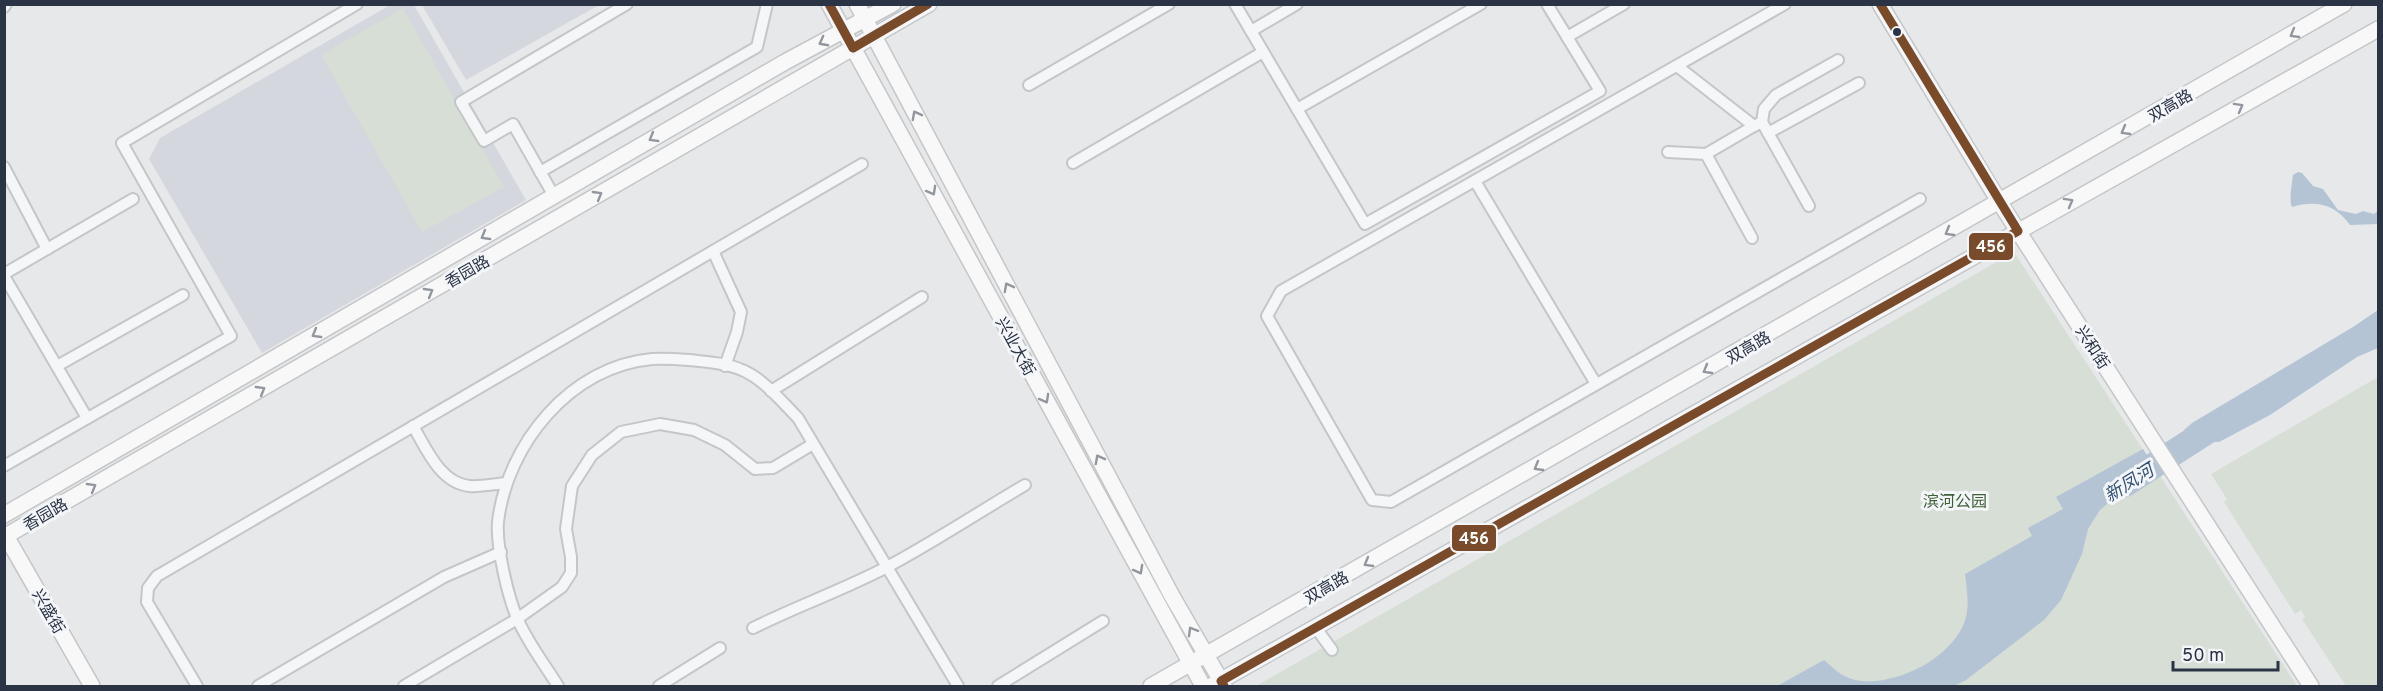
<svg xmlns="http://www.w3.org/2000/svg" width="2383" height="691" viewBox="0 0 2383 691" font-family="Overpass,'Noto Sans SC',sans-serif">
  <style>
    .built { fill: #d4d7dd }
    .green { fill: #d6ded6 }
    .water { fill: #b4c4d5 }
    .lines { fill: none; stroke-linecap: round; stroke-linejoin: round }
    .river { stroke: #b4c4d5; stroke-width: 26 }
    .street-casing { stroke: #c4c6c8; stroke-width: 14 }
    .secondary-casing { stroke: #c4c6c8; stroke-width: 18 }
    .street { stroke: #f5f6f7; stroke-width: 10 }
    .secondary { stroke: #f8f8f8; stroke-width: 15 }
    .bus-1-casing { stroke: #f4f6f9; stroke-width: 14 }
    .bus-1 { stroke: #7a4b2a; stroke-width: 9 }
    .oneway { stroke: #92969e }
    .bus-dot { fill: #2b3445; stroke: #f4f6f9; stroke-width: 2 }
    .labels { text-anchor: middle; stroke-width: 6; stroke-linejoin: round; paint-order: stroke }
    .street-label { font-size: 16px; fill: #2b3445; stroke: #f4f6f9 }
    .park-label { font-size: 16px; fill: #3f6138; stroke: #f4f6f9 }
    .water-label { font-size: 18px; font-style: italic; fill: #34527a; stroke: #f4f6f9 }
    .line-badge { stroke: #f4f6f9; stroke-width: 2 }
    .badge-label { font-size: 16px; text-anchor: middle; font-weight: bold; fill: #fff }
  </style>
  <rect width="100%" height="100%" fill="#e6e8ea"/>
  <g class="built">
    <polygon points="390,5 414,5 526,200 262,353 149,159 160,138"/>
    <polygon points="422,5 599,5 466,80"/>
  </g>
  <g class="green">
    <polygon points="403,8 504,187 422,232 321,55"/>
    <polygon points="2014,252 2297,686 1256,686"/>
    <polygon points="2378,377 2378,686 2346,686 2302,619 2305,617 2301,610 2295,614 2224,502 2227,499 2211,474"/>
  </g>
  <g class="water">
    <path d="M2298 172 2302 173 2313 186 2323 189 2338 210 2356 214 2363 211 2374 214 2378 211V224L2350 225C2335 204 2316 200 2292 207 2289 201 2292 182 2293 175Z"/>
    <polygon points="2378,310 2378,348 2357,357 2270,415 2219,442 2199,442 2190,439 2184,430 2192,423 2353,327"/>
    <path d="M2143 449 2158 472 2121 492 2100 510 2088 529 2082 554 2061 600 2044 620 1966 680 1954 686H1777L1824 660C1833 668 1842 677 1855 680 1893 687 1944 662 1962 628 1971 610 1967 593 1965 574L2032 536 2028 528 2063 509 2056 497Z"/>
  </g>
  <g class="lines">
    <polyline class="river" points="2125,484 2223,421"/>
    <defs>
      <g id="street">
        <polyline points="1235,4 1365,224 1600,91 1547,4"/>
        <polyline points="1785,4 1281,291 1267,316 1372,500 1391,502 1920,199"/>
        <polyline points="4,7 6,4"/>
        <polyline points="1251,31 1297,4"/>
        <polyline points="1567,37 1624,4"/>
        <polyline points="1677,66 1754,126 1706,154 1752,238"/>
        <polyline points="1029,85 1169,4"/>
        <polyline points="1297,109 1481,4"/>
        <polyline points="1762,122 1764,109 1776,95 1838,60"/>
        <polyline points="1754,126 1762,122 1809,206"/>
        <polyline points="1768,133 1859,83"/>
        <polyline points="1668,152 1706,154"/>
        <polyline points="1073,163 1263,52"/>
        <polyline points="4,167 47,249"/>
        <polyline points="540,172 757,47 767,4"/>
        <polyline points="1475,181 1596,384"/>
        <polyline points="554,196 513,124 484,141 461,102 627,4"/>
        <polyline points="713,251 741,312 737,332 725,366"/>
        <polyline points="4,274 133,199"/>
        <polyline points="4,276 87,418"/>
        <polyline points="57,366 183,295"/>
        <polyline points="771,391 922,297"/>
        <path d="M413 426C426 448 440 483 469 486 480 487 494 484 506 483"/>
        <polyline points="4,466 231,336 122,143 357,4"/>
        <path d="M753 628C797 606 843 590 887 567 934 542 979 512 1025 485"/>
        <polyline points="1316,628 1332,650"/>
        <polyline points="197,686 147,602 148,588 157,576 862,164"/>
        <polyline points="258,686 444,577 501,552"/>
        <polyline points="404,686 517,619 562,587 571,573 571,557 566,529 572,486 592,455 621,432 660,424 694,430 725,445 755,469 773,468 813,444"/>
        <path d="M558 686C545 665 528 643 518 620 508 598 496 546 498 522 507 444 571 366 652 359 664 358 677 359 689 360 707 362 726 363 742 370 764 379 782 402 798 418L958 686"/>
        <polyline points="659,686 720,648"/>
        <polyline points="998,686 1103,621"/>
      </g>
      <g id="secondary">
        <polyline points="829,4 1203,686"/>
        <polyline points="857,4 1172,596 1224,686"/>
        <polyline points="1880,4 2000,203 2311,686"/>
        <polyline points="4,515 785,62 893,4"/>
        <polyline points="6,536 92,686"/>
        <polyline points="4,537 929,4"/>
        <polyline points="1151,686 2344,4"/>
        <polyline points="1211,686 2378,29"/>
      </g>
    </defs>
    <use href="#street" class="street-casing"/>
    <use href="#secondary" class="secondary-casing"/>
    <use href="#street" class="street"/>
    <use href="#secondary" class="secondary"/>
    <defs>
      <g id="bus-1">
        <polyline points="829,4 853,48 928,4"/>
        <polyline points="1224,686 1221,681 2018,231 1880,4"/>
      </g>
    </defs>
    <use href="#bus-1" class="bus-1-casing"/>
    <use href="#bus-1" class="bus-1"/>
  </g>
  <defs><path id="oneway-chevron" d="M-2-3.5L2.5 0L-2 3.5" fill="none" stroke-width="1.6" stroke-linecap="round" stroke-linejoin="round" transform="scale(1.5)"/></defs>
  <g class="oneway">
    <use href="#oneway-chevron" transform="translate(2294 34) rotate(150)"/>
    <use href="#oneway-chevron" transform="translate(823 42) rotate(152)"/>
    <use href="#oneway-chevron" transform="translate(2239 107) rotate(-29)"/>
    <use href="#oneway-chevron" transform="translate(916 115) rotate(-118)"/>
    <use href="#oneway-chevron" transform="translate(2125 131) rotate(150)"/>
    <use href="#oneway-chevron" transform="translate(653 138) rotate(150)"/>
    <use href="#oneway-chevron" transform="translate(932 191) rotate(61)"/>
    <use href="#oneway-chevron" transform="translate(598 195) rotate(-30)"/>
    <use href="#oneway-chevron" transform="translate(2069 202) rotate(-29)"/>
    <use href="#oneway-chevron" transform="translate(1949 232) rotate(150)"/>
    <use href="#oneway-chevron" transform="translate(485 236) rotate(150)"/>
    <use href="#oneway-chevron" transform="translate(1008 287) rotate(-118)"/>
    <use href="#oneway-chevron" transform="translate(429 292) rotate(-30)"/>
    <use href="#oneway-chevron" transform="translate(316 334) rotate(150)"/>
    <use href="#oneway-chevron" transform="translate(1707 370) rotate(150)"/>
    <use href="#oneway-chevron" transform="translate(261 390) rotate(-30)"/>
    <use href="#oneway-chevron" transform="translate(1045 399) rotate(61)"/>
    <use href="#oneway-chevron" transform="translate(1099 459) rotate(-118)"/>
    <use href="#oneway-chevron" transform="translate(1538 467) rotate(150)"/>
    <use href="#oneway-chevron" transform="translate(92 487) rotate(-30)"/>
    <use href="#oneway-chevron" transform="translate(1368 563) rotate(150)"/>
    <use href="#oneway-chevron" transform="translate(1139 570) rotate(61)"/>
    <use href="#oneway-chevron" transform="translate(1192 631) rotate(-120)"/>
  </g>
  <circle class="bus-dot" cx="1897" cy="32" r="5"/>
  <g class="labels">
    <g class="street-label">
      <text transform="translate(2170 105) rotate(-30)" y="6">双高路</text>
      <text transform="translate(467 271) rotate(-30)" y="6">香园路</text>
      <text transform="translate(1016 346) rotate(61)" y="6">兴业大街</text>
      <text transform="translate(1748 347) rotate(-30)" y="6">双高路</text>
      <text transform="translate(2093 347) rotate(57)" y="6">兴和街</text>
      <text transform="translate(45 514) rotate(-30)" y="6">香园路</text>
      <text transform="translate(1326 587) rotate(-30)" y="6">双高路</text>
      <text transform="translate(49 611) rotate(60)" y="6">兴盛街</text>
    </g>
    <g class="park-label">
      <text x="1955" y="507">滨河公园</text>
    </g>
    <g class="water-label">
      <text transform="translate(2129 483) rotate(-32)" y="6">新凤河</text>
    </g>
  </g>
  <g class="line-badge">
    <rect x="1968" y="232" width="46" height="29" rx="6" fill="#7a4b2a"/>
    <rect x="1451" y="524" width="46" height="28" rx="6" fill="#7a4b2a"/>
  </g>
  <g class="badge-label">
    <text x="1991" y="252">456</text>
    <text x="1474" y="544">456</text>
  </g>
  <rect width="2383" height="691" fill="none" stroke="#2b3445" stroke-width="12"/>
  <path d="M2173 661v9h105v-9" fill="none" stroke="#2b3445" stroke-width="3"/>
  <text x="2182" y="661" font-size="18" fill="#2b3445" stroke="#f4f6f9" stroke-width="4.5" paint-order="stroke">50 m</text>
</svg>
